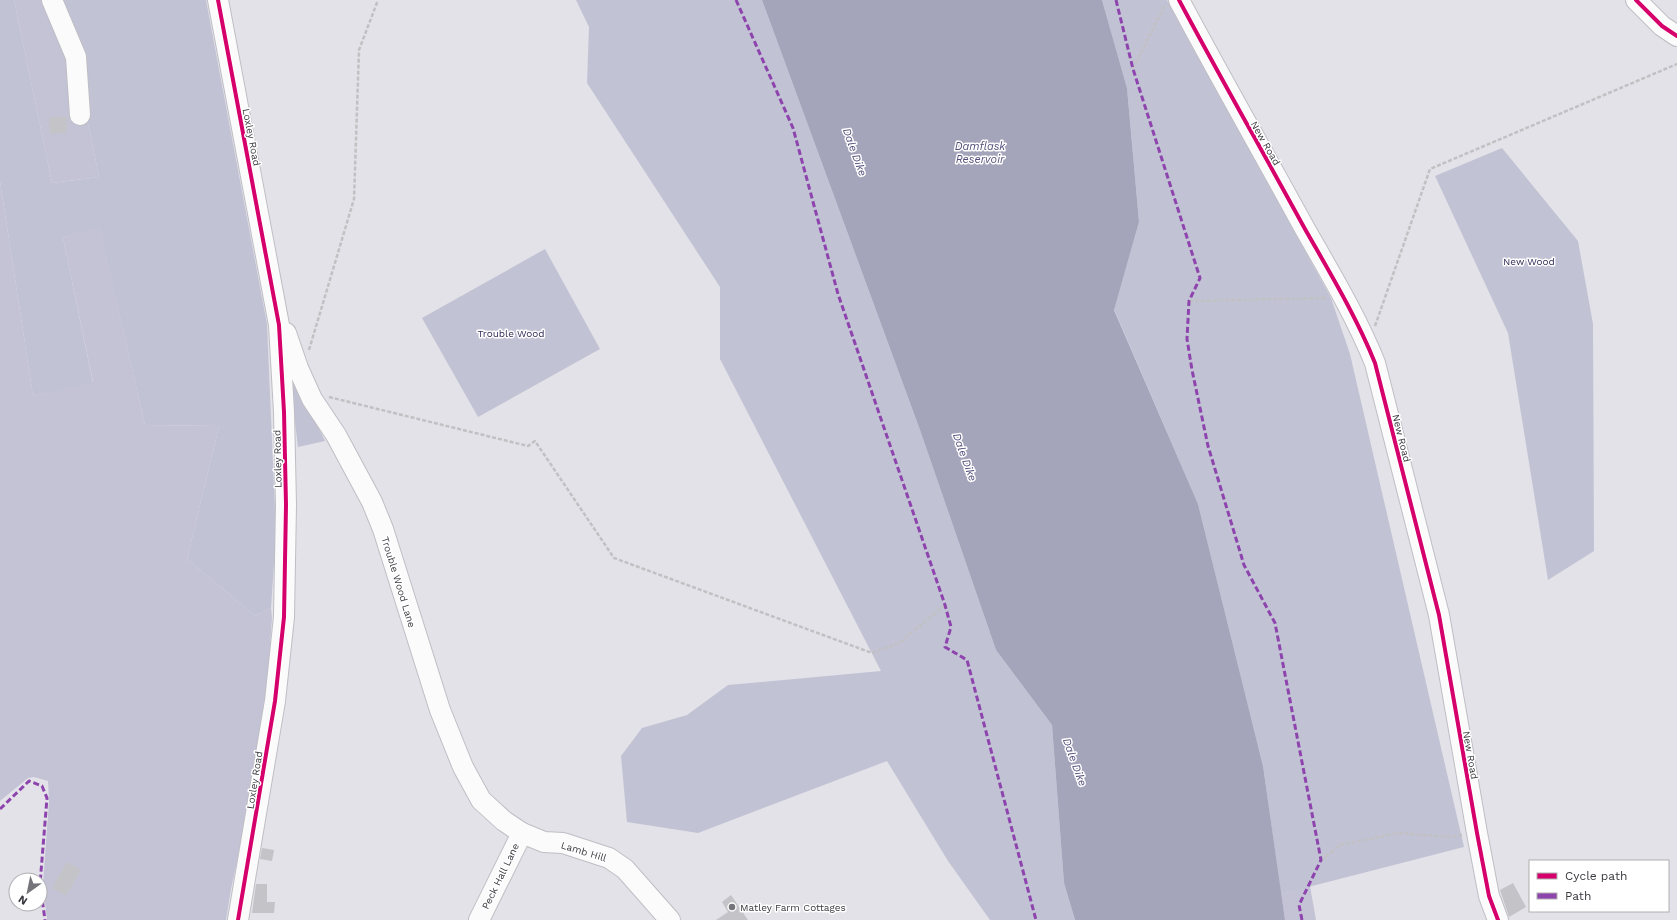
<svg xmlns="http://www.w3.org/2000/svg" width="1677" height="920" viewBox="0 0 1677 920" font-family="'Work Sans',sans-serif">
  <style>
    .green { fill: #c4c3d6 }
    .forest { fill: #c2c2d5 }
    .water { fill: #a4a4ba }
    .building { fill: #c3c3c8 }
    .lines { fill: none; stroke-linecap: round; stroke-linejoin: round }
    .minor-casing { stroke: #bfbec4; stroke-width: 22 }
    .path { stroke: #c1c1c4; stroke-width: 2.5; stroke-dasharray: 4 2; stroke-linecap: butt }
    .minor { stroke: #fbfbfc; stroke-width: 20 }
    .quiet { stroke: #8e44ad; stroke-width: 3; stroke-dasharray: 6 3; stroke-linecap: butt }
    .cycleway-casing { stroke: #fff; stroke-width: 6 }
    .cycleway { stroke: #d6006c; stroke-width: 4 }
    .poi-dot { fill: #75747a; stroke: #fff; stroke-width: 1.5 }
    .labels { text-anchor: middle; stroke-width: 3; stroke-linejoin: round; paint-order: stroke }
    .street-label { font-size: 10px; fill: #3a393f; stroke: #fff }
    .park-label { font-size: 10px; fill: #312b55; stroke: #fff }
    .poi-label { font-size: 10px; fill: #3a393f; stroke: #fff; text-anchor: start }
    .water-label { font-size: 11px; font-style: italic; fill: #524e7b; stroke: #fff }
  </style>
  <rect width="100%" height="100%" fill="#e2e2e8"/>
  <g class="green">
    <polygon points="14,0 63,0 99,177 52,183"/>
    <polygon points="0,181 33,396 93,382 63,238 99,226 145,425 219,426 187,559 255,616 271,608 272,618 266,700 249,806 231,889 226,920 47,920 43,884 49,801 48,781 34,777 28,778 0,801"/>
    <polygon points="1310,886 1316,920 1285,920 1281,894"/>
  </g>
  <g class="forest">
    <polygon points="0,0 14,0 52,183 99,177 63,0 206,0 267,324 276,533 271,608 255,616 187,559 219,426 145,425 99,227 63,238 93,383 33,396 0,181"/>
    <polygon points="576,0 762,0 920,430 996,650 1052,725 1064,883 1075,920 990,920 948,861 887,761 698,833 627,822 621,756 642,728 687,715 728,685 881,671 720,359 720,287 587,83 589,27"/>
    <polygon points="1102,0 1167,0 1331,298 1350,354 1464,847 1281,894 1263,766 1198,504 1114,309 1139,222 1127,88"/>
    <polygon points="1502,148 1578,241 1593,324 1594,551 1548,580 1508,333 1435,176"/>
    <polygon points="545,249 600,349 478,417 422,318"/>
    <polygon points="288,364 325,441 298,447"/>
  </g>
  <polygon class="water" points="762,0 1102,0 1127,88 1139,222 1114,310 1198,504 1263,766 1285,920 1075,920 1064,883 1052,725 996,650 920,430"/>
  <g class="building">
    <polygon points="49,117 67,117 67,133 50,134"/>
    <polygon points="262,848 274,850 272,861 260,859"/>
    <polygon points="67,862 81,870 66,896 52,888"/>
    <polygon points="1513,883 1526,907 1509,917 1500,890"/>
    <polygon points="256,884 267,884 267,902 275,902 274,913 252,913"/>
    <polygon points="731,895 748,920 716,920 728,912 722,902"/>
  </g>
  <g class="lines">
    <defs>
      <g id="minor">
        <polyline points="52,0 76,57 80,115"/>
        <polyline points="218,0 279,325 284,412 286,505 284,617 275,701 238,920"/>
        <path d="M1179 0C1220 77 1263 152 1305 229 1330 273 1356 316 1375 363L1439 615 1477 833 1489 896 1498 920"/>
        <polyline points="1636,0 1662,26 1677,36"/>
        <polyline points="286,333 298,368 312,399 336,435 372,502 383,529 440,710 463,767 481,800 504,821 522,833 544,842 563,843 609,858 625,869 670,920"/>
        <polyline points="479,920 522,833"/>
      </g>
    </defs>
    <use href="#minor" class="minor-casing"/>
    <g class="path">
      <polyline points="1133,69 1164,6"/>
      <polyline points="1189,301 1326,298"/>
      <polyline points="1375,326 1430,169 1677,64"/>
      <polyline points="309,350 354,199 359,50 378,0"/>
      <polyline points="329,397 528,446 535,441 614,558 872,653 899,643 945,605"/>
      <polyline points="1321,860 1340,845 1398,833 1450,837 1462,835"/>
    </g>
    <use href="#minor" class="minor"/>
    <g class="quiet">
      <polyline points="736,0 793,128 838,294 945,605 951,627 945,647 967,660 1036,920"/>
      <polyline points="1116,0 1133,69 1200,278 1189,301 1187,339 1192,370 1208,446 1244,565 1275,623 1321,860 1299,905 1302,920"/>
      <polyline points="0,809 29,781 42,786 47,798 40,884 45,920"/>
    </g>
    <defs>
      <g id="cycleway">
        <polyline points="218,0 279,325 284,412 286,505 284,617 275,701 238,920"/>
        <path d="M1179 0C1220 77 1263 152 1305 229 1330 273 1356 316 1375 363L1439 615 1477 833 1489 896 1498 920"/>
        <polyline points="1636,0 1662,26 1677,36"/>
      </g>
    </defs>
    <use href="#cycleway" class="cycleway-casing"/>
    <use href="#cycleway" class="cycleway"/>
  </g>
  <circle class="poi-dot" cx="732" cy="907" r="4"/>
  <g class="labels">
    <g class="street-label">
      <text transform="translate(252 137) rotate(79)" y="4">Loxley Road</text>
      <text transform="translate(1266 143) rotate(60)" y="4">New Road</text>
      <text transform="translate(1402 438) rotate(76)" y="4">New Road</text>
      <text transform="translate(277 459) rotate(-91)" y="4">Loxley Road</text>
      <text transform="translate(399 582) rotate(73)" y="4">Trouble Wood Lane</text>
      <text transform="translate(1471 755) rotate(80)" y="4">New Road</text>
      <text transform="translate(254 780) rotate(-81)" y="4">Loxley Road</text>
      <text transform="translate(584 851) rotate(17)" y="4">Lamb Hill</text>
      <text transform="translate(500 876) rotate(-64)" y="4">Peck Hall Lane</text>
    </g>
    <g class="park-label">
      <text x="1529" y="265">New Wood</text>
      <text x="511" y="337">Trouble Wood</text>
    </g>
    <g class="poi-label">
      <text x="740" y="911">Matley Farm Cottages</text>
    </g>
    <g class="water-label">
      <text x="980" y="150">Damflask<tspan x="980" dy="13">Reservoir</tspan></text>
      <text transform="translate(855 152) rotate(70)" y="4">Dale Dike</text>
      <text transform="translate(965 457) rotate(70)" y="4">Dale Dike</text>
      <text transform="translate(1075 762) rotate(70)" y="4">Dale Dike</text>
    </g>
  </g>
  <rect x="1529" y="860" width="140" height="52" fill="#ffffff" stroke="#b0b0b2"/>
  <rect x="1537" y="873" width="20" height="6" fill="#d6006c" stroke="#b0b0b2"/>
  <text x="1565" y="880" font-size="12" fill="#3a393f">Cycle path</text>
  <rect x="1537" y="893" width="20" height="6" fill="#8e44ad" stroke="#b0b0b2"/>
  <text x="1565" y="900" font-size="12" fill="#3a393f">Path</text>
  <g transform="translate(28 892) rotate(213)"><circle r="19" fill="#ffffff" stroke="#b0b0b2"/>
  <path d="M0-3L7 15L0 10L-7 15Z" fill="#75747a"/>
  <text y="-6" font-size="11" font-weight="bold" text-anchor="middle" fill="#3a393f">N</text>
  </g>
</svg>
